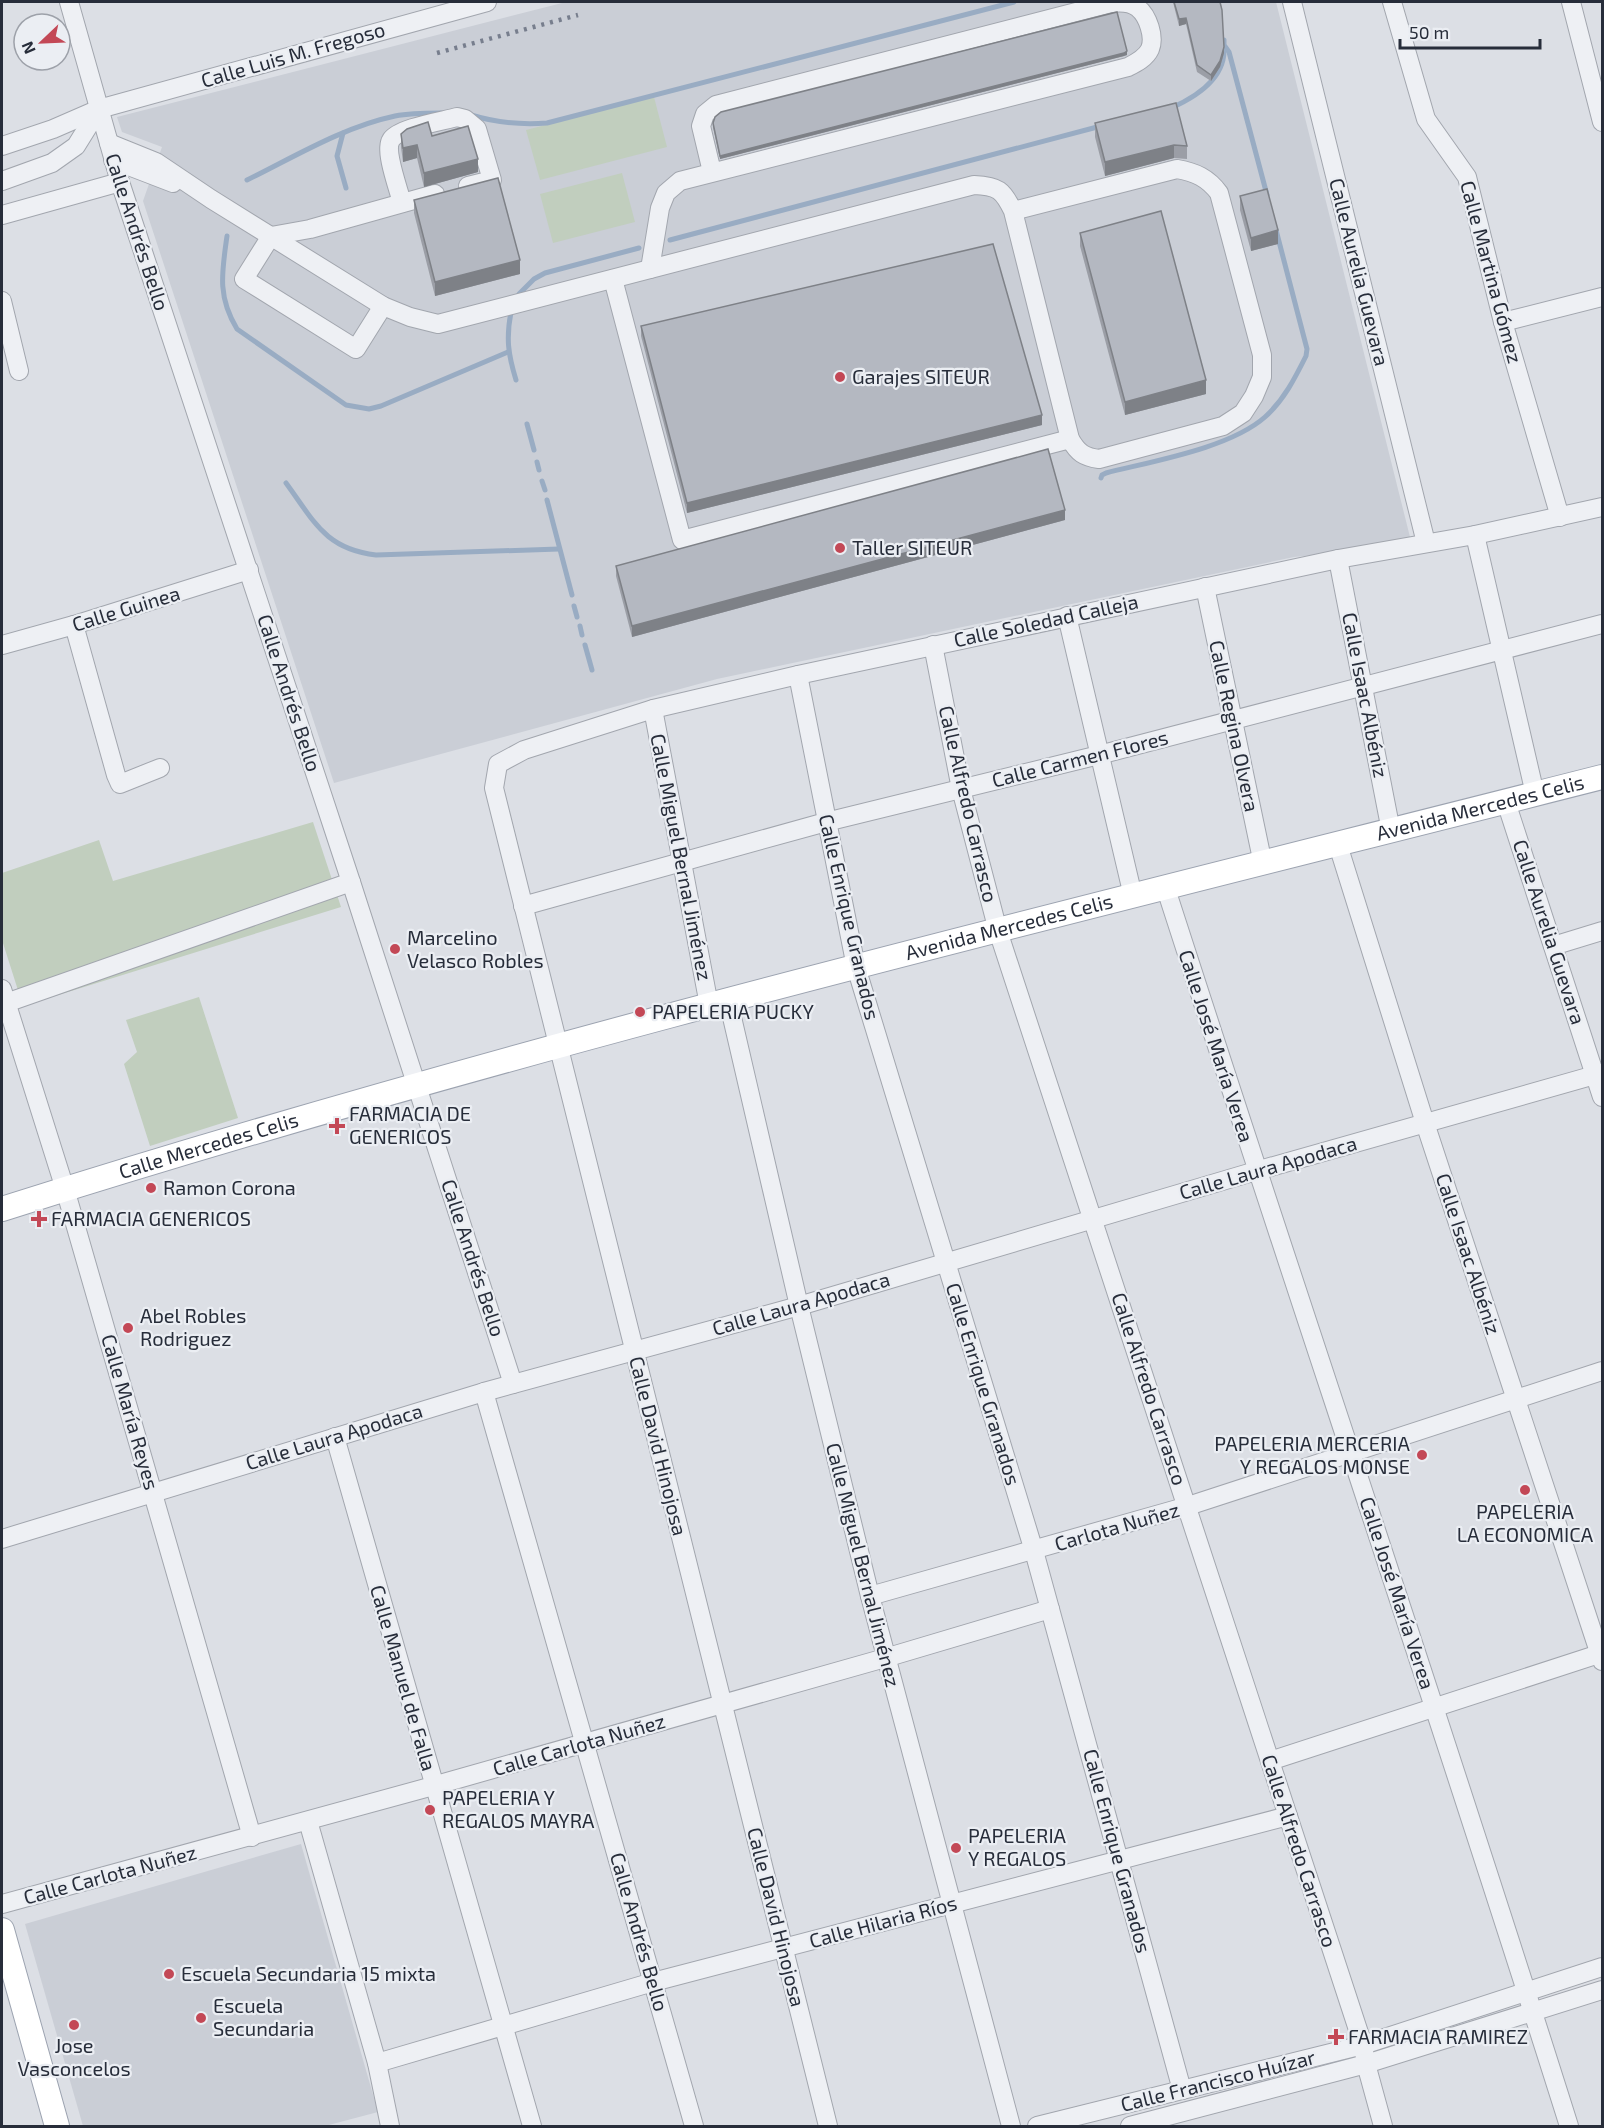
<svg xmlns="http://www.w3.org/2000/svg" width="1604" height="2128" viewBox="0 0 1604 2128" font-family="'Exo 2',sans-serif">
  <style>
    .built { fill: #caced6 }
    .green { fill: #c1cebe }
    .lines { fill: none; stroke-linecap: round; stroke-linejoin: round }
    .stream { stroke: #99acc3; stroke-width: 5 }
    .minor-casing { stroke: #a2a6ae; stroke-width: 20 }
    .major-casing { stroke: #9ca3b0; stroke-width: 26 }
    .minor { stroke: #eef0f4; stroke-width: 18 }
    .major { stroke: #fff; stroke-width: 24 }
    .rail { stroke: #777e8d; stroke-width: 4.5; stroke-dasharray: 3 6; stroke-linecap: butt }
    .wall { fill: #9b9ea6 }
    .shaded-wall { fill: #7e8187 }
    .building { fill: #b4b8c1; stroke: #7e8187; stroke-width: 1.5 }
    .poi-dot { fill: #c34856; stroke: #ebeef3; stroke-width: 2 }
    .labels { text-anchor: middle; stroke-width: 4.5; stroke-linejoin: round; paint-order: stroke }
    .street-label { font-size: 20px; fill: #272d3a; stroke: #ebeef3 }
    .poi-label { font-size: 20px; fill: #272d3a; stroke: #ebeef3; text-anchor: start }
  </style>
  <rect width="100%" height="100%" fill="#dcdfe5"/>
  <g class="built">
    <polygon points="566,2 1276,2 1412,545 1294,557 717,679 334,783 143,201 162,147 122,132 117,117"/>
    <polygon points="301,1844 378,2112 325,2126 83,2126 25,1924"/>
  </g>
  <g class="green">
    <polygon points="654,97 667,147 540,180 526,130"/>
    <polygon points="622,173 635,222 553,243 540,194"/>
    <polygon points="313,822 341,907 23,1006 2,940 2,873 99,840 113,881"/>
    <polygon points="199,997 238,1118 150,1146 124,1064 137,1052 126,1020"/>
  </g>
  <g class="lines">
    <g class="stream">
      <polyline points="1224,40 1224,45 1229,52 1267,195"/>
      <path d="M1171 108C1196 97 1226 78 1224 47"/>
      <path d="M471 115C497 123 520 125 547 123L1014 2"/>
      <polyline points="343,133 337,156 346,188"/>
      <path d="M247 180C294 157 343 127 395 116 410 113 426 113 441 113"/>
      <path d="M227 236C222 272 217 296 237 329L346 405 369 409 381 406 508 352"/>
      <polyline points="670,240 1101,126"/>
      <polyline points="519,294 534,279 545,273 639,248"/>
      <path d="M511 312C506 338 508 354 516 380"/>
      <polyline points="527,424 534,450"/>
      <polyline points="537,462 539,470"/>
      <path d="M1101 478 1102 475 1106 473C1153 461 1230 448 1265 417 1284 400 1295 378 1306 356L1307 349 1276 230"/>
      <polyline points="542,481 545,490"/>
      <path d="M286 483C314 521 325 549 376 555L559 549"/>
      <polyline points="547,500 572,595"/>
      <polyline points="574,606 577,617"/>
      <polyline points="580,626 582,635"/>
      <polyline points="585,645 592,670"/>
    </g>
    <defs>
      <g id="minor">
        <polyline points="69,2 120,182 351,882 513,1384"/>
        <polyline points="1292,2 1426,543"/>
        <polyline points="1392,2 1426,119 1467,177 1503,322 1560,517"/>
        <polyline points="1571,2 1602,122"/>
        <path d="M109 143 156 162 211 199 383 306 410 317 438 324 974 185C998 186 1003 190 1013 211L1070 439C1078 453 1084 457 1099 459L1223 426 1243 413 1254 396 1262 377V355L1219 193C1208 178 1195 172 1177 169L1013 211"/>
        <polyline points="2,146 53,129 99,109 487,2"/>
        <polyline points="113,160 173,183"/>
        <polyline points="2,181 52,163 76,146 99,109"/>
        <path d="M402 203C399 190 384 151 391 140 398 128 443 121 457 117L465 119 477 129 492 180 468 186"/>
        <polyline points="2,215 120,182"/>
        <path d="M650 269 660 208 666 193 680 181 1128 67C1136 63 1146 58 1150 49 1155 37 1148 16 1138 8 1131 2 1119 2 1111 3L716 105 705 114 701 126 712 172"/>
        <polyline points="613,279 682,540 1070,439"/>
        <polyline points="2,301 19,371"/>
        <polyline points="383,306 356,349 244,279 271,236 310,229 435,194"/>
        <polyline points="1503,322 1602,297"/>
        <polyline points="1475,535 1535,794"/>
        <polyline points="1338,559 1391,831"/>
        <polyline points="1205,587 1263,864"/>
        <polyline points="1067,616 1133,896"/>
        <polyline points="74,625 116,775 120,784 160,768"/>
        <polyline points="2,645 74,625 249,570"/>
        <polyline points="933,645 961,789 998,931 1363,2045 1366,2064 1383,2126"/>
        <polyline points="798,675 856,967 1034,1551 1182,2090"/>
        <polyline points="653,709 709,1005"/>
        <polyline points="1506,802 1602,1097"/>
        <polyline points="1338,845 1425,1123 1602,1661"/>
        <path d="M1166 889C1299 1302 1439 1713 1569 2126"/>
        <polyline points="523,906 826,822 1099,755 1602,624"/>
        <polyline points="1553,946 1602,931"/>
        <polyline points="2,989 65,1189 252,1837"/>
        <polyline points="728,1000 799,1306 870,1596 1011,2126"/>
        <polyline points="6,1003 351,882"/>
        <polyline points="484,1392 694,2126"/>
        <polyline points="335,1437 532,2126"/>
        <polyline points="2,1539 484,1392 799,1306 1256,1171 1602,1073"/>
        <polyline points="870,1596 1188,1506 1602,1371"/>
        <polyline points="1270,1761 1602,1653"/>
        <polyline points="308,1821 377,2063 390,2126"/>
        <polyline points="2,1904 433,1786 885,1658 1050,1609"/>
        <polyline points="377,2063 653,1982 1288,1816"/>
        <polyline points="828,2126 494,788 498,764 524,750 653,709 798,675 1338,559 1475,535 1602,507"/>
        <polyline points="1037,2126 1363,2045 1602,1967"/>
        <polyline points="1130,2126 1366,2064 1602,1990"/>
      </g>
      <g id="major">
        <path id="s1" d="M2 1209C529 1042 1067 913 1602 777"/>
        <polyline points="2,1930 57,2126"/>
      </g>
    </defs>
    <use href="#minor" class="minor-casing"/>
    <use href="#major" class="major-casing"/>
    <use href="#minor" class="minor"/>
    <use href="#major" class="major"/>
    <polyline class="rail" points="437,53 578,15"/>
  </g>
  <g class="wall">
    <polygon points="1173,2 1220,2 1224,53 1220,67 1211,81 1197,72 1186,24 1179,26"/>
    <polygon points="1127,55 1124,56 720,159 713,127 713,123"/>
    <polygon points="1095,123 1187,146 1187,159 1174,158 1105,176 1095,137"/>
    <polygon points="401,134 432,136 478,172 424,187 417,158 403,162 401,147"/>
    <polygon points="1240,196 1278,244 1251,251 1240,210"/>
    <polygon points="414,200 520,274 435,296 414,213"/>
    <polygon points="1080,233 1206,394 1125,415 1080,246"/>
    <polygon points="641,326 1042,425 687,513 641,336"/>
    <polygon points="1065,520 632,637 616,576 616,566"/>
  </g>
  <g class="shaded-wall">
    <polygon points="1186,18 1186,24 1179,26 1179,19"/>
    <polygon points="1224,47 1224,53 1220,67 1211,81 1211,75"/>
    <polygon points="1127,51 1127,55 1124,56 720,159 720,156"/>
    <polygon points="417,145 417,158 403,162 403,148"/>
    <polygon points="1174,145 1174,158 1105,176 1105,162"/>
    <polygon points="478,159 478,172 424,187 424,173"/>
    <polygon points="1278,230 1278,244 1251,251 1251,238"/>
    <polygon points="520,260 520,274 435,296 435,282"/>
    <polygon points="1206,380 1206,394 1125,415 1125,402"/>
    <polygon points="1042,415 1042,425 687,513 687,503"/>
    <polygon points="1065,510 1065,520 632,637 632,626"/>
  </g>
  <g class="building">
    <polygon points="1174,2 1220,2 1222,10 1224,47 1220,61 1211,75 1197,65 1186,18 1179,19"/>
    <polygon points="1117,12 1127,51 1124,53 720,156 713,123 715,117 721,112"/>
    <polygon points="1176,103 1187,146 1174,145 1105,162 1095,123"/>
    <polygon points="428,122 432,136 468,126 478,159 424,173 417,145 403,148 401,134 407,129"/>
    <polygon points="498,178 520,260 435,282 414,200"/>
    <polygon points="1267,189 1278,230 1251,238 1240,196"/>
    <polygon points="1161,211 1206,380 1125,402 1080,233"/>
    <polygon points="993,244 1042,415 687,503 641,326"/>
    <polygon points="1048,449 1065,510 632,626 616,566"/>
  </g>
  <g class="poi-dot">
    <circle cx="840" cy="377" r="6"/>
    <circle cx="840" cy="548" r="6"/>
    <circle cx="395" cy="949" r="6"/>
    <circle cx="640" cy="1012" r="6"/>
    <path d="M334 1117h6v6h6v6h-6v6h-6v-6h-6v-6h6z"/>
    <circle cx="151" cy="1188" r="6"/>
    <path d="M36 1210h6v6h6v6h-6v6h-6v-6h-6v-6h6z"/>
    <circle cx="128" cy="1328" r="6"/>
    <circle cx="1422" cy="1455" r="6"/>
    <circle cx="1525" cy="1490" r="6"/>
    <circle cx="430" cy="1810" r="6"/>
    <circle cx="956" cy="1848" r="6"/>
    <circle cx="169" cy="1974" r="6"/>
    <circle cx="201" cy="2018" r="6"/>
    <circle cx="74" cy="2025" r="6"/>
    <path d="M1333 2028h6v6h6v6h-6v6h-6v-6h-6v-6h6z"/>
  </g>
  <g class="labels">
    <g class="street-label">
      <text transform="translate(293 55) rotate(-16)" y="7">Calle Luis M. Fregoso</text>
      <text transform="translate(137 232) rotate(72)" y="7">Calle Andrés Bello</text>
      <text transform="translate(1359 272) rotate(76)" y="7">Calle Aurelia Guevara</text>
      <text transform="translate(1491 272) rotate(75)" y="7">Calle Martina Gómez</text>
      <text transform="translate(126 609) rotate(-17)" y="7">Calle Guinea</text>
      <text transform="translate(1046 621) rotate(-12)" y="7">Calle Soledad Calleja</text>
      <text transform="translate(289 693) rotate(72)" y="7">Calle Andrés Bello</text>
      <text transform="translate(1365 695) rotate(79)" y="7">Calle Isaac Albéniz</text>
      <text transform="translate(1234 726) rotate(78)" y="7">Calle Regina Olvera</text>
      <text transform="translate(1080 759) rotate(-14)" y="7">Calle Carmen Flores</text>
      <text transform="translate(968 804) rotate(77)" y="7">Calle Alfredo Carrasco</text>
      <text dy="7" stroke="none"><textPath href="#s1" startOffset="1532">Avenida Mercedes Celis</textPath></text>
      <text transform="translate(681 857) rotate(79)" y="7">Calle Miguel Bernal Jiménez</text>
      <text transform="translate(849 917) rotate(77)" y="7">Calle Enrique Granados</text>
      <text dy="7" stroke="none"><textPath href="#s1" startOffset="1046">Avenida Mercedes Celis</textPath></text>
      <text transform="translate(1549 932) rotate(72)" y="7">Calle Aurelia Guevara</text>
      <text transform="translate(1216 1046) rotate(72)" y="7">Calle José María Verea</text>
      <text dy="7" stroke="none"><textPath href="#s1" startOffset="216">Calle Mercedes Celis</textPath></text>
      <text transform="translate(1268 1168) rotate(-16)" y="7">Calle Laura Apodaca</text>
      <text transform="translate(1468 1254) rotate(72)" y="7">Calle Isaac Albéniz</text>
      <text transform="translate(473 1258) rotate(72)" y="7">Calle Andrés Bello</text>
      <text transform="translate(801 1304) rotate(-16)" y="7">Calle Laura Apodaca</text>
      <text transform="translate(983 1384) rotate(73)" y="7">Calle Enrique Granados</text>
      <text transform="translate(1149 1389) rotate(72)" y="7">Calle Alfredo Carrasco</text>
      <text transform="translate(130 1412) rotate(74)" y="7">Calle María Reyes</text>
      <text transform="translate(334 1437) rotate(-17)" y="7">Calle Laura Apodaca</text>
      <text transform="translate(658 1446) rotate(76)" y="7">Calle David Hinojosa</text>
      <text transform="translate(1117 1527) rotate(-16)" y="7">Carlota Nuñez</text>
      <text transform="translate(863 1565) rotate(76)" y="7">Calle Miguel Bernal Jiménez</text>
      <text transform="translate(1397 1593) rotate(72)" y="7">Calle José María Verea</text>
      <text transform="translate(403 1678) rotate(74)" y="7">Calle Manuel de Falla</text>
      <text transform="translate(579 1745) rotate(-16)" y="7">Calle Carlota Nuñez</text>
      <text transform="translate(1117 1851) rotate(75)" y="7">Calle Enrique Granados</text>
      <text transform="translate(1299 1851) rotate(72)" y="7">Calle Alfredo Carrasco</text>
      <text transform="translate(110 1875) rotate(-15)" y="7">Calle Carlota Nuñez</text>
      <text transform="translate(776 1917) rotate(76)" y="7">Calle David Hinojosa</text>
      <text transform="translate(883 1922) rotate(-15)" y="7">Calle Hilaria Ríos</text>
      <text transform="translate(639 1932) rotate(74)" y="7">Calle Andrés Bello</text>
      <text transform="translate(1218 2081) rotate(-14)" y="7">Calle Francisco Huízar</text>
    </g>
    <g class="poi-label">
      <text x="852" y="384">Garajes SITEUR</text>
      <text x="852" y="555">Taller SITEUR</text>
      <text x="407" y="945">Marcelino<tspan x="407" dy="23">Velasco Robles</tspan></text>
      <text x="652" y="1019">PAPELERIA PUCKY</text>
      <text x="349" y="1121">FARMACIA DE<tspan x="349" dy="23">GENERICOS</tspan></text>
      <text x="163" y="1195">Ramon Corona</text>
      <text x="51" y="1226">FARMACIA GENERICOS</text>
      <text x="140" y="1323">Abel Robles<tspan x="140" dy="23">Rodriguez</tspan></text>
      <text x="1410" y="1451" text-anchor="end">PAPELERIA MERCERIA<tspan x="1410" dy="23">Y REGALOS MONSE</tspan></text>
      <text x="1525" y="1519" text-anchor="middle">PAPELERIA<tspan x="1525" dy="23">LA ECONOMICA</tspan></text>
      <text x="442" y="1805">PAPELERIA Y<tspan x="442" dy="23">REGALOS MAYRA</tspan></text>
      <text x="968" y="1843">PAPELERIA<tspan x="968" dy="23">Y REGALOS</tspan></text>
      <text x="181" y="1981">Escuela Secundaria 15 mixta</text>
      <text x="213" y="2013">Escuela<tspan x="213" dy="23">Secundaria</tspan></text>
      <text x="1348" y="2044">FARMACIA RAMIREZ</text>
      <text x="74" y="2053" text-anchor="middle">Jose<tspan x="74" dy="23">Vasconcelos</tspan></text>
    </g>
  </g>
  <rect width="1604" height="2128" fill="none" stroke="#272d3a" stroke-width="6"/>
  <g transform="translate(42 42) rotate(247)"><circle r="28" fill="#ebeef3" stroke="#9da1a9" stroke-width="1.5"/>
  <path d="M0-4.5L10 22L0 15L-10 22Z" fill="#c34856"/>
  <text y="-9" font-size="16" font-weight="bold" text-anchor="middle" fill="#272d3a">N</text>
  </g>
  <path d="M1400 39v9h140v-9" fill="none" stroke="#272d3a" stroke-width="3"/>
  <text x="1409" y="39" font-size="18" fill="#272d3a" stroke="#ebeef3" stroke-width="4.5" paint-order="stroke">50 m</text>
</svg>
